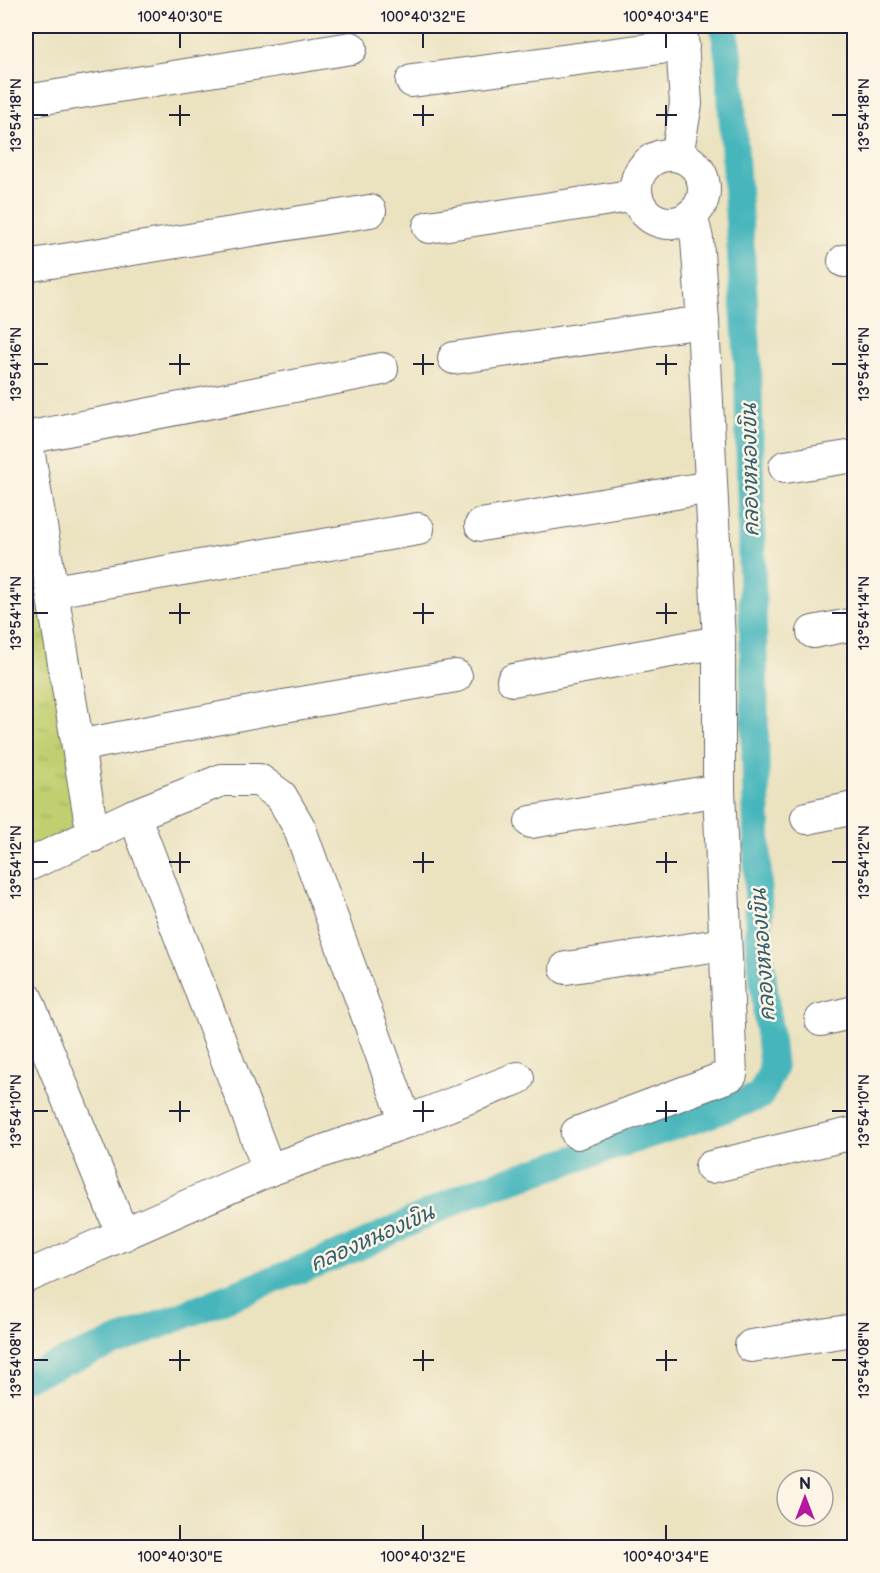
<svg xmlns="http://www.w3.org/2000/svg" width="880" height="1573" viewBox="0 0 880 1573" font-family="'Balsamiq Sans','Playpen Sans Thai',sans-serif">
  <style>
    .grass { fill: url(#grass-tufts); stroke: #727856; stroke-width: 1.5 }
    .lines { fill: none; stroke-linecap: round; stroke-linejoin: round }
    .canal { stroke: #46b6bc; stroke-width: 28 }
    .minor-casing { stroke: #68656a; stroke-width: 34 }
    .minor { stroke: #fff; stroke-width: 32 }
    .ticks { fill: none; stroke: #22223b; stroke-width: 2 }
    .labels { text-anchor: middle; stroke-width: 5; stroke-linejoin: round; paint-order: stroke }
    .water-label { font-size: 21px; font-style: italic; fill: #305d6f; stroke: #fcf5e5 }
    .neatline { fill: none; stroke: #22223b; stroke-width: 2 }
    .ticks-label { font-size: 15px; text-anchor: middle; fill: #22223b }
  </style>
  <defs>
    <pattern id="grass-tufts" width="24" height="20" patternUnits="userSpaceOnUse" patternTransform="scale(1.5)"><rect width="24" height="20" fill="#c2cf71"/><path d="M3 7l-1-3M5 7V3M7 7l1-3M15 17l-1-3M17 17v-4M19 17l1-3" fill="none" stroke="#a6b163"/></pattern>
  </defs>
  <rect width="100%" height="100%" fill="#fcf5e5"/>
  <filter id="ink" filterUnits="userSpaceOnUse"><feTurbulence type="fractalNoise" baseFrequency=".0167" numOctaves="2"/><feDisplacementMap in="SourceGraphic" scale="12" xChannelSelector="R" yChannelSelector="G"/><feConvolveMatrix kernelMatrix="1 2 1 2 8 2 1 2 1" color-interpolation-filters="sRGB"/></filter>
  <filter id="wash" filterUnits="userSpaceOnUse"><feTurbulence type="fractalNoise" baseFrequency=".008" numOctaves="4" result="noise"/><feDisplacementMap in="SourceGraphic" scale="24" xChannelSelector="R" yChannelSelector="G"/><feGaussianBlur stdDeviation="1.35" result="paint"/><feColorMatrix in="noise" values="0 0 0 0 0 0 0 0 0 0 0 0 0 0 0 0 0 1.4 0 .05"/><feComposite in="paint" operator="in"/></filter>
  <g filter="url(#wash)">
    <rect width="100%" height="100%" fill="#ebe2c0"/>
    <polygon class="grass" points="26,457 87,836 26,859"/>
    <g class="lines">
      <polyline class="canal" points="26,1377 355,1248 474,1192 699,1118 760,1096 773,1069 759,943 748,366 729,61 724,26"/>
    </g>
  </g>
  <g filter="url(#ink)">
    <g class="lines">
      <defs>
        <g id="minor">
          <polyline points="412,81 683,45"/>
          <polyline points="26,101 351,48"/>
          <circle cx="670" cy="189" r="34"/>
          <polyline points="677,155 686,104 681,26"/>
          <polyline points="429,227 636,195"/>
          <polyline points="844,261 854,259"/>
          <polyline points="26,266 370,211"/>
          <polyline points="454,358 703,322"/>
          <polyline points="26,437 93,836"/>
          <polyline points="26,438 382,369"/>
          <polyline points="785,467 854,456"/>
          <polyline points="481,525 711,487"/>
          <polyline points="53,591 418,529"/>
          <polyline points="813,632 854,624"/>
          <polyline points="513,680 719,642"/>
          <polyline points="78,746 267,709 456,676"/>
          <polyline points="134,815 269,1170"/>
          <polyline points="807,818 854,808"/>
          <polyline points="531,822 719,790"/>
          <polyline points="26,866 134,815 222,780 259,780 281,796 299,827 406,1122"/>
          <polyline points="566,968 725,944"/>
          <polyline points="26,997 123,1235"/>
          <polyline points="821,1020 854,1012"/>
          <polyline points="577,1133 731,1075 719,790 719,642 703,322 697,239 691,215"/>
          <polyline points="711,1167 854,1133"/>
          <polyline points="26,1277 269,1170 406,1122 518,1078"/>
          <polyline points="751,1346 854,1330"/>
        </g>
      </defs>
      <use href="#minor" class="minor-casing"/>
      <use href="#minor" class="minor"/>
    </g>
  </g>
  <path class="ticks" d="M180 33V48M423 33V48M666 33V48M180 105V126M423 105V126M666 105V126M33 115H48M169 115H190M413 115H434M656 115H677M832 115H847M180 354V375M423 354V375M666 354V375M33 364H48M169 364H190M413 364H434M656 364H677M832 364H847M180 603V624M423 603V624M666 603V624M33 613H48M169 613H190M413 613H434M656 613H677M832 613H847M180 852V873M423 852V873M666 852V873M33 862H48M169 862H190M413 862H434M656 862H677M832 862H847M180 1101V1122M423 1101V1122M666 1101V1122M33 1111H48M169 1111H190M413 1111H434M656 1111H677M832 1111H847M180 1350V1371M423 1350V1371M666 1350V1371M33 1360H48M169 1360H190M413 1360H434M656 1360H677M832 1360H847M180 1525V1540M423 1525V1540M666 1525V1540"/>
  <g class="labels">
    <g class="water-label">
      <text transform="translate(750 470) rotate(-91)" y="7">คลองหนองเขิน</text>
      <text transform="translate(763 955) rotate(-94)" y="7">คลองหนองเขิน</text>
      <text transform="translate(372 1238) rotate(-24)" y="7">คลองหนองเขิน</text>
    </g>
  </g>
  <rect width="880" height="1573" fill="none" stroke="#fcf5e5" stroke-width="66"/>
  <g transform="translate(805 1498)"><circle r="28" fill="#fcf5e5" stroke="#a5a1a1" stroke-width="1.5"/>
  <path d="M0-4.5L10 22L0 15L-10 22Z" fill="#b5179e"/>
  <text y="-9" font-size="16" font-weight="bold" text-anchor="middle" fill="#22223b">N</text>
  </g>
  <rect x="33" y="33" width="814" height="1507" class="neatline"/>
  <g class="ticks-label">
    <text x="180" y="22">100°40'30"E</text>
    <text x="423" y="22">100°40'32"E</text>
    <text x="666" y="22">100°40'34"E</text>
    <text transform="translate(16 115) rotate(-90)" y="5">13°54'18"N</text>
    <text transform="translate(864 115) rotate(-90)" y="5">13°54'18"N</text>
    <text transform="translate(16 364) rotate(-90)" y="5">13°54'16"N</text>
    <text transform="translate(864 364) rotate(-90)" y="5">13°54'16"N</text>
    <text transform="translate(16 613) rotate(-90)" y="5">13°54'14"N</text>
    <text transform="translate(864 613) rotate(-90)" y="5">13°54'14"N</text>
    <text transform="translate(16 862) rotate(-90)" y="5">13°54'12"N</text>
    <text transform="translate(864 862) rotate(-90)" y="5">13°54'12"N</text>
    <text transform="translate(16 1111) rotate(-90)" y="5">13°54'10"N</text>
    <text transform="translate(864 1111) rotate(-90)" y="5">13°54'10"N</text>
    <text transform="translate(16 1360) rotate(-90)" y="5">13°54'08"N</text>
    <text transform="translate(864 1360) rotate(-90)" y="5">13°54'08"N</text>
    <text x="180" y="1562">100°40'30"E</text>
    <text x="423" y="1562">100°40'32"E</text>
    <text x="666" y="1562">100°40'34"E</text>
  </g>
</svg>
